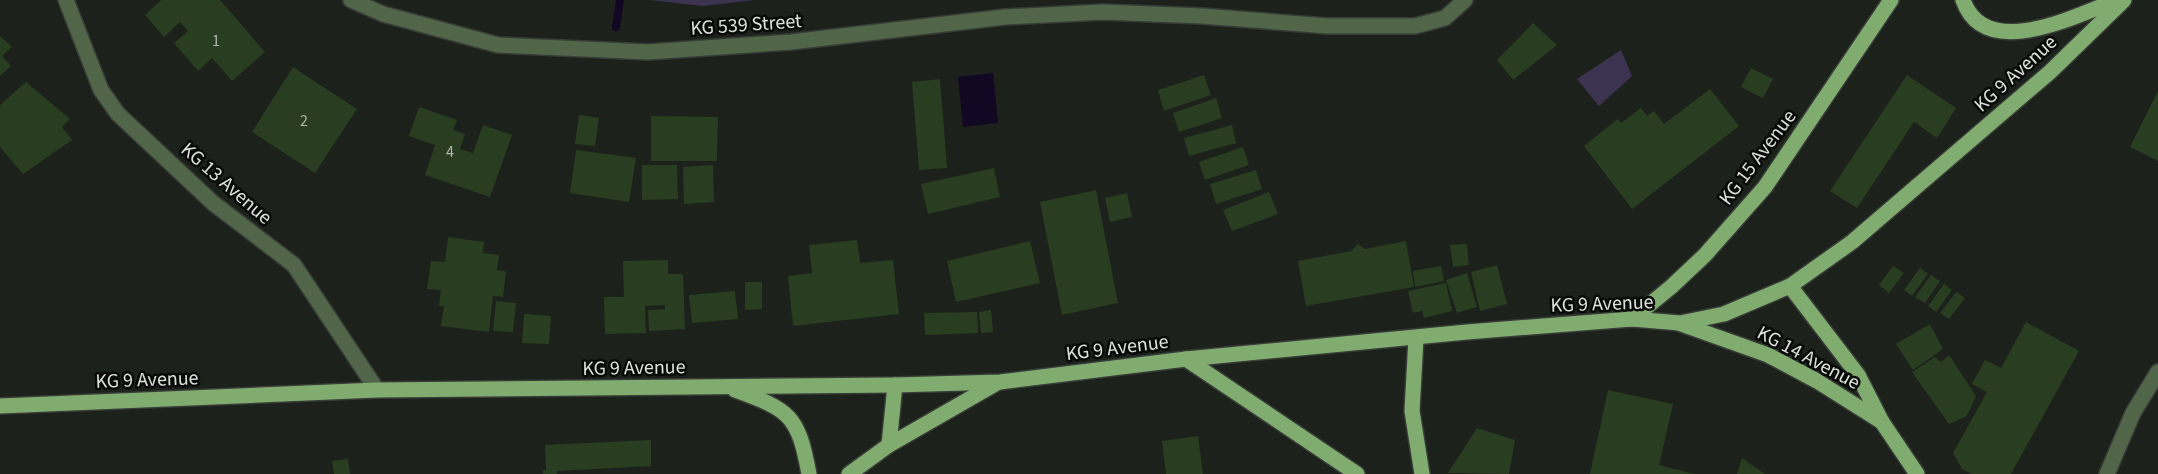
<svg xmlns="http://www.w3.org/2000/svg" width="2158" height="474" viewBox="0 0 2158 474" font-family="'Source Sans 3',sans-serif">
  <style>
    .green { fill: #3c3351 }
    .water { fill: #120823 }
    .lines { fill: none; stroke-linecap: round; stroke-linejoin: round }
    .stream { stroke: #120823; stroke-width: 8 }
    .building { fill: #293d20 }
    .minor-casing { stroke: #373c36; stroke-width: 18 }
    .major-casing { stroke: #373c36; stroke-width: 18 }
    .minor { stroke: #516549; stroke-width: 15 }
    .major { stroke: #81ac70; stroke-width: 15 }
    .labels { text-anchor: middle; stroke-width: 5; stroke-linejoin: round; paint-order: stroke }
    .number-label { font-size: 16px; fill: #b0b7ad }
    .street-label { font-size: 20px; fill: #dde0dc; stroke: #080a07 }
  </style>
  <rect width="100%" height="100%" fill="#1c211b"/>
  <g class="green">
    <polygon points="649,0 754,0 703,6"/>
    <polygon points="1621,50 1632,76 1599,106 1577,79"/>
  </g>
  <polygon class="water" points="993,73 998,123 963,127 958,77"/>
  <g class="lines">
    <polyline class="stream" points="616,27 620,0"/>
  </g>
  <g class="building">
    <polygon points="161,0 220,0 265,52 232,81 212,58 198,71 174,43 188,31 180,22 164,37 145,15"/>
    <polygon points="1533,23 1557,45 1513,80 1497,60"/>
    <polygon points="0,36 12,47 2,56 11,66 0,76"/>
    <polygon points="293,67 357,109 315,173 252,132"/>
    <polygon points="1751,68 1773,79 1763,98 1741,87"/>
    <polygon points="1204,75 1211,95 1164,111 1158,90"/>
    <polygon points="1907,75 1956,108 1937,138 1914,122 1857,208 1830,191"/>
    <polygon points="940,79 947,168 919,170 912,82"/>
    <polygon points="26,82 70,119 62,127 72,140 23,174 0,147 0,105"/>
    <polygon points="1710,89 1739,126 1632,209 1584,146 1618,119 1621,123 1641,108 1647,116 1654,111 1664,124"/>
    <polygon points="2158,91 2158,161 2130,147"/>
    <polygon points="1216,98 1222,118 1179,132 1173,113"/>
    <polygon points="419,107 457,120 453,130 465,134 460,149 473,153 483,125 512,135 490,197 425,175 435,145 409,136"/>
    <polygon points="579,115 599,118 595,146 575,144"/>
    <polygon points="651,116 718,117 717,161 651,161"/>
    <polygon points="1232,125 1236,143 1189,156 1184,138"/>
    <polygon points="1243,147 1249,165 1205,180 1199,162"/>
    <polygon points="576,150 636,158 629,202 570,193"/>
    <polygon points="642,165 677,165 678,199 642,200"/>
    <polygon points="713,165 714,202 684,204 683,167"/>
    <polygon points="994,168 1000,197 928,214 921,184"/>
    <polygon points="1256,170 1262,189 1216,204 1210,184"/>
    <polygon points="1096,190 1118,303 1062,315 1040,202"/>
    <polygon points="1269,192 1278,214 1232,231 1223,210"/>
    <polygon points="1127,193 1132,217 1110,222 1105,198"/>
    <polygon points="448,237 484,242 483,253 499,255 497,270 506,271 503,297 493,296 489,332 441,326 444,306 439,306 441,290 427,289 431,261 445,262"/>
    <polygon points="857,240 860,263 893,260 899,314 793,326 788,276 812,273 809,245"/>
    <polygon points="1030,241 1040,283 956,302 947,261"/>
    <polygon points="1406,241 1414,287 1306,306 1298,261 1351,251 1358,244 1365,249"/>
    <polygon points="1467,244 1469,265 1453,267 1450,245"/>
    <polygon points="668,260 668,274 683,274 685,329 649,331 648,310 665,309 665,305 645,306 646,333 605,334 604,297 624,297 623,261"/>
    <polygon points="1497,265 1507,304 1480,311 1471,272"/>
    <polygon points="1441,266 1444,281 1415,287 1413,271"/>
    <polygon points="1893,266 1904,273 1889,293 1879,285"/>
    <polygon points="1920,268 1928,274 1912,296 1904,290"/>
    <polygon points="1467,273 1477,307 1457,313 1446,280"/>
    <polygon points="1931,275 1940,281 1925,303 1915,297"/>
    <polygon points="745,282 762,282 762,309 745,310"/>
    <polygon points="1446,283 1452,311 1424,318 1422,311 1413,313 1408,291"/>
    <polygon points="1944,284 1952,290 1936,312 1928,306"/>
    <polygon points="735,291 738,319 692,323 689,295"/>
    <polygon points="1956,292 1965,298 1949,319 1940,313"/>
    <polygon points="496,301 516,303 513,332 493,331"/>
    <polygon points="991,310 993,332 981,333 979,312"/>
    <polygon points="977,312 978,333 925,335 924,313"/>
    <polygon points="524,314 551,316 549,344 522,343"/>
    <polygon points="2026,322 2079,351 2011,474 1971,474 1962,469 1953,453 1987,392 1972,384 1985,360 2001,368"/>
    <polygon points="1930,324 1943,349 1913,370 1896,344"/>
    <polygon points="1949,355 1976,396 1967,416 1949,424 1912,372 1935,357 1941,362"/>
    <polygon points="1608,390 1673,404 1659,465 1694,474 1590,474"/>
    <polygon points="1477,428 1515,440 1509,474 1448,473"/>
    <polygon points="1198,436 1203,474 1166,474 1162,441"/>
    <polygon points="651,440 651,466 557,471 557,474 543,474 543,470 546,470 545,445"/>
    <polygon points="1742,458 1765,474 1737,474"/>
    <polygon points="348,459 350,474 334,474 332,461"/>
  </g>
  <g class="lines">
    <defs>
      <g id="minor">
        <polyline points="66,0 101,90 118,114 213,203 294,265 377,390"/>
        <polyline points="351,0 383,14 498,45 648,52 791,42 1005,17 1103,12 1202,16 1327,26 1415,26 1445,18 1465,0"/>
        <polyline points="2107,474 2133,413 2158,372"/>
      </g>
      <g id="major">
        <path d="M1963 0C1985 63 2077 15 2117 0"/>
        <polyline points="1790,286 1858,375 1882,422 1917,474"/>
        <polyline points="1632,319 1671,287 1705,255 1765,187 1891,0"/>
        <polyline points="1681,324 1768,355 1817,381 1882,422"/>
        <polyline points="1416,338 1412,411 1422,474"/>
        <polyline points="1186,359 1357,474"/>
        <path d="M735 390C790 410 798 415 809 474"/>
        <polyline points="0,406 377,390 895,385 1000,382 1186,359 1467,332 1632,319 1680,323 1724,314 1790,286 1852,242 2050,72 2124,0"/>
        <polyline points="889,445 895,385"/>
        <polyline points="849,474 889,445 997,383"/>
      </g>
    </defs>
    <use href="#minor" class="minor-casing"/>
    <use href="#major" class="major-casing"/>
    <use href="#minor" class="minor"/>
    <use href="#major" class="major"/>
  </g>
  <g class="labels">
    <g class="number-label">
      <text x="216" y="46">1</text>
      <text x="304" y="126">2</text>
      <text x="450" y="157">4</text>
    </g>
    <g class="street-label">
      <text transform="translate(746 24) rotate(-4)" y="7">KG 539 Street</text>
      <text transform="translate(2015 73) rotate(-42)" y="7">KG 9 Avenue</text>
      <text transform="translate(1757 157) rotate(-53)" y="7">KG 15 Avenue</text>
      <text transform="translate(227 183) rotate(41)" y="7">KG 13 Avenue</text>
      <text transform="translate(1602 303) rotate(-2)" y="7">KG 9 Avenue</text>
      <text transform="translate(1117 347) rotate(-7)" y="7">KG 9 Avenue</text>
      <text transform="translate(1809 357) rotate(28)" y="7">KG 14 Avenue</text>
      <text transform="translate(634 367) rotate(-1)" y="7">KG 9 Avenue</text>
      <text transform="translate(147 379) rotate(-2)" y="7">KG 9 Avenue</text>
    </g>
  </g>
</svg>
